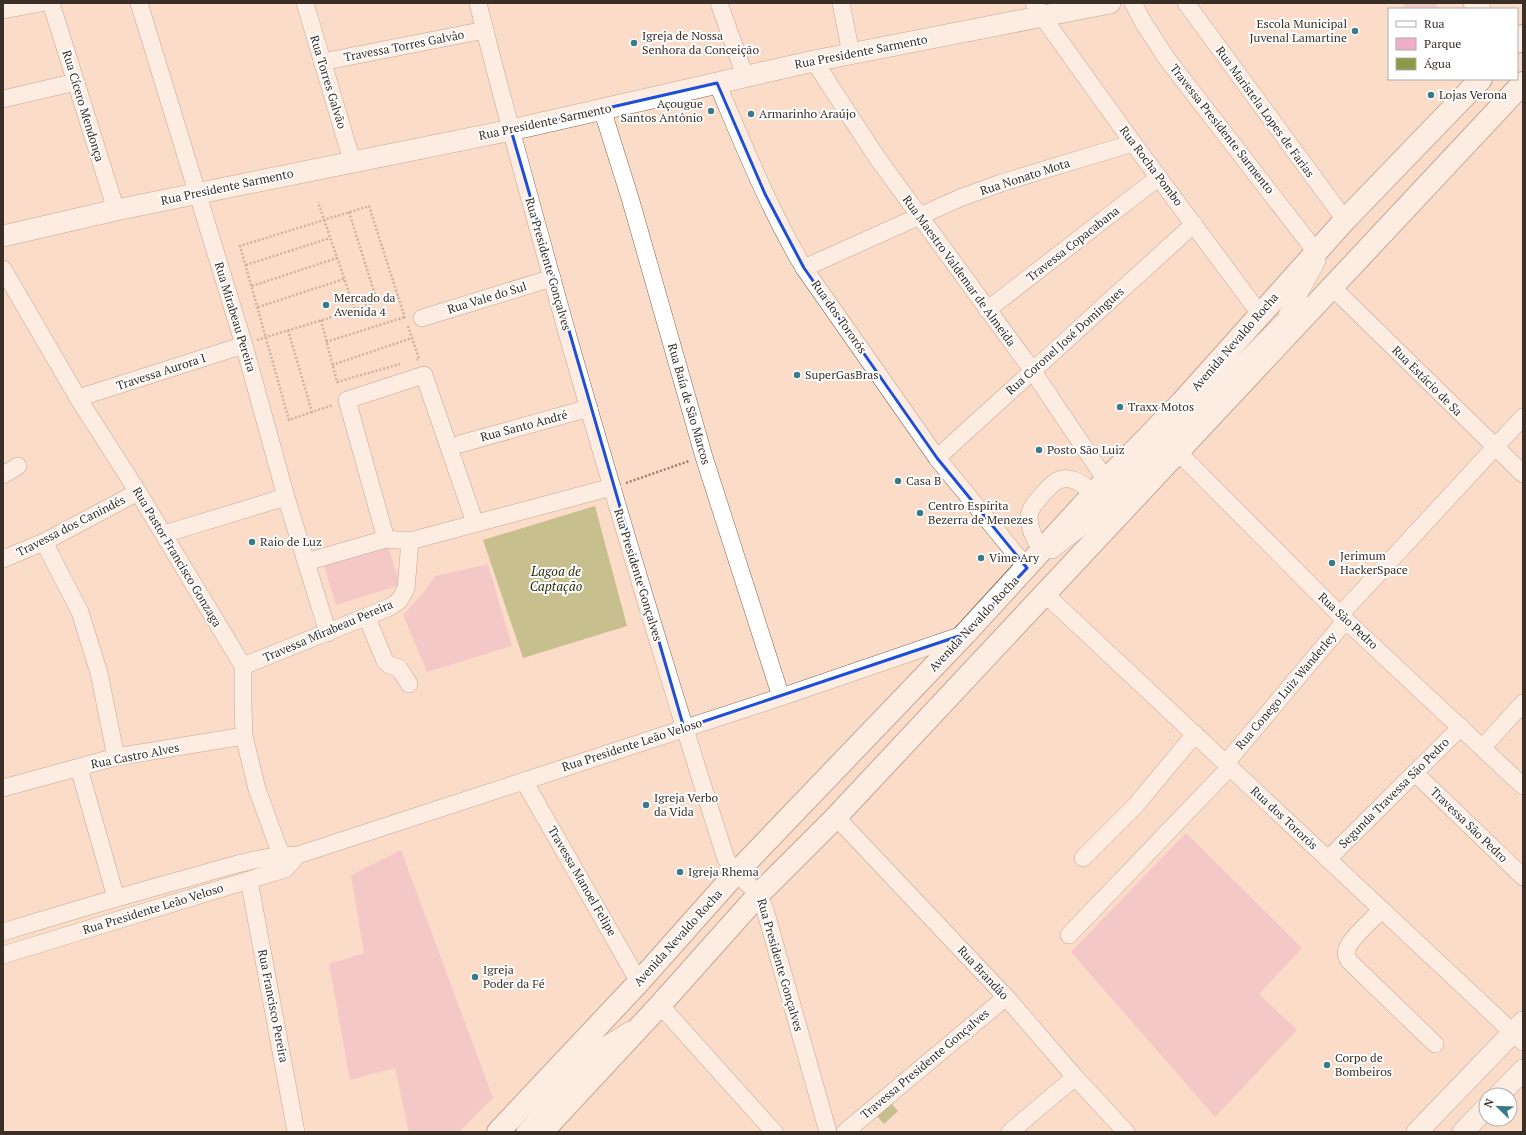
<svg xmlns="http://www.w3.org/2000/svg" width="1526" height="1135" viewBox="0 0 1526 1135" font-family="'PT Serif',serif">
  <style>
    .green { fill: #f0afc8 }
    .water { fill: #899b48 }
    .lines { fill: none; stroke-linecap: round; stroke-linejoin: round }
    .minor-casing { stroke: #816755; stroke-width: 18 }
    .major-casing { stroke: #816755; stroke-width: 22 }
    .highway-casing { stroke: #816755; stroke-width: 24 }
    .path { stroke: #958173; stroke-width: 2.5; stroke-dasharray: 2 2; stroke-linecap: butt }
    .minor { stroke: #fff; stroke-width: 17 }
    .major { stroke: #fff; stroke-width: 21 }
    .highway { stroke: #fff; stroke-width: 22 }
    .marked { fill: none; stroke: #1d4ed8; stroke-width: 3; stroke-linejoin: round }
    .poi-dot { fill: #387c8b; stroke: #fff; stroke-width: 1.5 }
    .labels { text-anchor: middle; stroke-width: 4; stroke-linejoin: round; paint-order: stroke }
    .poi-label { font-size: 12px; fill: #3a2f27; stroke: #fff; text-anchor: start }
    .street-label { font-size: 12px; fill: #3a2f27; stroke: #fff }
    .water-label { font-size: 13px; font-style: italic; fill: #29300c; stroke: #fff }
  </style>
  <rect width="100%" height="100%" fill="#fadcc8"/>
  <g class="green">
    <polygon points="1404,3 1434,3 1440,9 1405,9"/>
    <polygon points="388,546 400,585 336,605 324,566"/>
    <polygon points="488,564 512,646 427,672 403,615 424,592 435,576"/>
    <polygon points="1186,833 1302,948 1259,994 1297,1030 1215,1117 1071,952"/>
    <polygon points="401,850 493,1098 459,1132 409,1132 395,1068 350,1080 329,964 364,953 351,875"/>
  </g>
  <g class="water">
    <polygon points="595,506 627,626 523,658 483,540"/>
    <polygon points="891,1103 898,1111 884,1124 876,1115"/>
  </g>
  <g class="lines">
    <defs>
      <g id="minor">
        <polyline points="51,3 116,210"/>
        <polyline points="139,3 244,345 286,497 328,633"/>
        <polyline points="305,3 352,161"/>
        <path d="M478 3C506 116 538 228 569 340 619 514 671 687 726 859L736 873 759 894 766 913 828 1132"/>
        <polyline points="719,3 745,76"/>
        <polyline points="841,3 851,54"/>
        <polyline points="1034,3 1042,16 1133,143 1260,314"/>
        <polyline points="1133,3 1143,22 1167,59 1316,252"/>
        <polyline points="1186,3 1345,220"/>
        <polyline points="3,10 41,3"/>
        <polyline points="814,61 878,159 1032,370 1106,480"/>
        <polyline points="322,62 485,30"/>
        <path d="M717 83C744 146 769 209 804 268L937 458 1027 568"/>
        <polyline points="3,99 76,82"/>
        <polyline points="602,109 630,198 704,457 781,697"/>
        <polyline points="804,268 960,198 1001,183 1133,143"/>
        <polyline points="3,269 78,398 138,492 243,666 243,705 244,736 257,789 281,855 285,869"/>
        <polyline points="1332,287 1523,474"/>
        <polyline points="987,310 1159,177"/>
        <polyline points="1287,315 1317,261"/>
        <polyline points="422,318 552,278"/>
        <polyline points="78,398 244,345"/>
        <polyline points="460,444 589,408"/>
        <polyline points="1178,452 1340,615 1523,786"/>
        <polyline points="937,458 1194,224"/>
        <polyline points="3,475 18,466"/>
        <polyline points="164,534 286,497"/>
        <polyline points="386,539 347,400 424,375 475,523"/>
        <polyline points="44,542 80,612 99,673 116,757"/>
        <polyline points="1052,550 1094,517 1193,411 1214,392 1282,323 1304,305"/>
        <path d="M1042 551C1036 541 1029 530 1029 517 1030 508 1035 503 1041 496 1045 492 1049 486 1054 483 1068 472 1083 484 1094 493"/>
        <polyline points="3,559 44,542 138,492"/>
        <polyline points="306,562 386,539 410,541 612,487"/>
        <polyline points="1045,594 1523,1042"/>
        <polyline points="1340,615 1523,417"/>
        <polyline points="367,618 385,661 389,665 399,668 409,684"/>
        <polyline points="243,666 390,607 399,601 406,589 410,541"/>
        <polyline points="1483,747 1523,703"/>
        <polyline points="1226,763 1346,620"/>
        <polyline points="79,768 116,898"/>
        <polyline points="1415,773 1523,877"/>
        <polyline points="524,781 639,982"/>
        <polyline points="3,788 116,757 244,736"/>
        <polyline points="836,817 1006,997 1075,1077 1126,1132"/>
        <polyline points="1083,858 1136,805 1195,734"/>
        <polyline points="1328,859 1461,727"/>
        <polyline points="249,880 296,1132"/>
        <path d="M1381 910C1373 919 1350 939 1347 949 1345 953 1347 957 1349 961L1435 1044"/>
        <path d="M3 932C65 913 126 895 188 878 224 868 261 855 298 855L781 697 965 634"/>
        <polyline points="1069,935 1230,767"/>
        <polyline points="3,955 285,869 293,861"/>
        <polyline points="660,1005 774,1132"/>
        <polyline points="525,1132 601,1048 630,1030"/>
        <polyline points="845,1132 1006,997"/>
        <polyline points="1010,1132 1075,1077"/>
      </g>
      <g id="major">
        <polyline points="1474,3 1480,9"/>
        <polyline points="3,236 116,210 511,130 814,61 1110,3"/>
        <polyline points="1499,1095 1523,1070"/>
        <polyline points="1417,1132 1523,1022"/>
        <polyline points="1463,1132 1486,1108"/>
      </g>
      <g id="highway">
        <polyline points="1517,42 1523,36"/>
        <polyline points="498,1132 639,982 736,873 965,634 1106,480 1182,402 1345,220 1481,79"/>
        <polyline points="542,1132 660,1005 759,894 836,817 1523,83"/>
      </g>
    </defs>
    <use href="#minor" class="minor-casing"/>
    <use href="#major" class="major-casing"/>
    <use href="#highway" class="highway-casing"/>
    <g class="path">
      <polyline points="349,212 377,301 355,310"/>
      <polyline points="246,265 330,238"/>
      <polyline points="252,286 337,258"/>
      <polyline points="377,301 398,295"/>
      <polyline points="258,307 344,279"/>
      <polyline points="321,320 337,382 400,364"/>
      <polyline points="408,326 419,359 417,360"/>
      <polyline points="288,330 312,412 333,405"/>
      <polyline points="257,340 355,310 318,202"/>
      <polyline points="326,342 405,317"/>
      <polyline points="332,365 412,338"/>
      <polyline points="312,412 289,420 240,246 369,206 405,318"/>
      <polyline points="626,483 689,461"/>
    </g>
    <use href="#minor" class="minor"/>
    <use href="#major" class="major"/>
    <use href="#highway" class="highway"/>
  </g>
  <path d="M0 0H1526V1135H0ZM717 83 765 194 804 268 937 458 1027 568 965 634 684 728 511 130Z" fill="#fadcc8" fill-opacity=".55" fill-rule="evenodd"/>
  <path class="marked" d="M717 83 765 194 804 268 937 458 1027 568 965 634 684 728 511 130Z"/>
  <g class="poi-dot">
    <circle cx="1355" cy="31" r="4"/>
    <circle cx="634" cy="43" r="4"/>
    <circle cx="1431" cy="95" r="4"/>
    <circle cx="711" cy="111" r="4"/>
    <circle cx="751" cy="114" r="4"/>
    <circle cx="326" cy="305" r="4"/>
    <circle cx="797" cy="375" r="4"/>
    <circle cx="1120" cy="407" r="4"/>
    <circle cx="1039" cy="450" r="4"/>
    <circle cx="898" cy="481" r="4"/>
    <circle cx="920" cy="513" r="4"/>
    <circle cx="252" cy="542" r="4"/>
    <circle cx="981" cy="558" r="4"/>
    <circle cx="1332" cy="563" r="4"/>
    <circle cx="646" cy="805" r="4"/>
    <circle cx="680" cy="872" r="4"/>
    <circle cx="475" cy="977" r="4"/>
    <circle cx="1327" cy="1065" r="4"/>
  </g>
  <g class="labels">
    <g class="poi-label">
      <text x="1347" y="28" text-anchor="end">Escola Municipal<tspan x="1347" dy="14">Juvenal Lamartine</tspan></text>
      <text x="642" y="40">Igreja de Nossa<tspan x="642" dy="14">Senhora da Conceição</tspan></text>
      <text x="1439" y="99">Lojas Verona</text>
      <text x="703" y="108" text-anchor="end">Açougue<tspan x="703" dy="14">Santos Antônio</tspan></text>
      <text x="759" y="118">Armarinho Araújo</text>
      <text x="334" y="302">Mercado da<tspan x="334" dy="14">Avenida 4</tspan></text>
      <text x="805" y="379">SuperGasBras</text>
      <text x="1128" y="411">Traxx Motos</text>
      <text x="1047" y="454">Posto São Luiz</text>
      <text x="906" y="485">Casa B</text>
      <text x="928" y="510">Centro Espírita<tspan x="928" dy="14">Bezerra de Menezes</tspan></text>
      <text x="260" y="546">Raio de Luz</text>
      <text x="1340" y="560">Jerimum<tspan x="1340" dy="14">HackerSpace</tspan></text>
      <text x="989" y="562">Vime Ary</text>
      <text x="654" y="802">Igreja Verbo<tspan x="654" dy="14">da Vida</tspan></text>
      <text x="688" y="876">Igreja Rhema</text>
      <text x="483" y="974">Igreja<tspan x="483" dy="14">Poder da Fé</tspan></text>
      <text x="1335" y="1062">Corpo de<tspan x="1335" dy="14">Bombeiros</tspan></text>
    </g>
    <g class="street-label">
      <text transform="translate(404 46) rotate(-11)" y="4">Travessa Torres Galvâo</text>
      <text transform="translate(861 52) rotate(-11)" y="4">Rua Presidente Sarmento</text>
      <text transform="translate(328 82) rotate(73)" y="4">Rua Torres Galvão</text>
      <text transform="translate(83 106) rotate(73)" y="4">Rua Cícero Mendonça</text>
      <text transform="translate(1265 112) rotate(54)" y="4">Rua Maristela Lopes de Farias</text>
      <text transform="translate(545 122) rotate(-12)" y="4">Rua Presidente Sarmento</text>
      <text transform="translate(1222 129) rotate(52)" y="4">Travessa Presidente Sarmento</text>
      <text transform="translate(1151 166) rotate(53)" y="4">Rua Rocha Pombo</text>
      <text transform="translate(1025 177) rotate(-18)" y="4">Rua Nonato Mota</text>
      <text transform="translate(227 187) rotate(-12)" y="4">Rua Presidente Sarmento</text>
      <text transform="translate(1073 244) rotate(-38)" y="4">Travessa Copacabana</text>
      <text transform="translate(548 264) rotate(74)" y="4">Rua Presidente Gonçalves</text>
      <text transform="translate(959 271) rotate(54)" y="4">Rua Maestro Valdemar de Almeida</text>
      <text transform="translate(487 298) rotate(-17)" y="4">Rua Vale do Sul</text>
      <text transform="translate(235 317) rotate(73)" y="4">Rua Mirabeau Pereira</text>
      <text transform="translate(839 317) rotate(55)" y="4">Rua dos Tororós</text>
      <text transform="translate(1065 341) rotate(-42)" y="4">Rua Coronel José Domingues</text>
      <text transform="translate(1235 342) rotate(-49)" y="4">Avenida Nevaldo Rocha</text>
      <text transform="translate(161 372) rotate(-18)" y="4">Travessa Aurora I</text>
      <text transform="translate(1427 381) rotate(45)" y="4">Rua Estácio de Sa</text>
      <text transform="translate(689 404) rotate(74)" y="4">Rua Baía de São Marcos</text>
      <text transform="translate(524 426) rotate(-15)" y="4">Rua Santo André</text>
      <text transform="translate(71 526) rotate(-27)" y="4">Travessa dos Canindés</text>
      <text transform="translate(177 557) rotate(59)" y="4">Rua Pastor Francisco Gonzaga</text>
      <text transform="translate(638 575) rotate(73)" y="4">Rua Presidente Gonçalves</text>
      <text transform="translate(1348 621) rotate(43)" y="4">Rua São Pedro</text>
      <text transform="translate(974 624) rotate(-47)" y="4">Avenida Nevaldo Rocha</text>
      <text transform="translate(328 631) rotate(-23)" y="4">Travessa Mirabeau Pereira</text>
      <text transform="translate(1286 691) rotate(-50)" y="4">Rua Conego Luiz Wanderley</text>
      <text transform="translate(632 745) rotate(-18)" y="4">Rua Presidente Leão Veloso</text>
      <text transform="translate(135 756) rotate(-11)" y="4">Rua Castro Alves</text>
      <text transform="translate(1394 793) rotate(-45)" y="4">Segunda Travessa São Pedro</text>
      <text transform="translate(1284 818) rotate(43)" y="4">Rua dos Tororós</text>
      <text transform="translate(1469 825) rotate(44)" y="4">Travessa São Pedro</text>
      <text transform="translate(582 881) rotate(60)" y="4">Travessa Manoel Felipe</text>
      <text transform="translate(153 909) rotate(-17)" y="4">Rua Presidente Leão Veloso</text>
      <text transform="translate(678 938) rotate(-48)" y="4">Avenida Nevaldo Rocha</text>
      <text transform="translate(780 965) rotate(74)" y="4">Rua Presidente Gonçalves</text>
      <text transform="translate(983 973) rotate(47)" y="4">Rua Brandâo</text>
      <text transform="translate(273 1006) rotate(79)" y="4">Rua Francisco Pereira</text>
      <text transform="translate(925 1064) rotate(-40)" y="4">Travessa Presidente Gonçalves</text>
    </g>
    <g class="water-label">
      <text x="556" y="576">Lagoa de<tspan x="556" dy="15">Captação</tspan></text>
    </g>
  </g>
  <rect width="1526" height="1135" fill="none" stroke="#3a2f27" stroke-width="8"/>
  <rect x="1388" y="8" width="130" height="72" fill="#ffffff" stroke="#b0aca9"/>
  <rect x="1396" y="21" width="20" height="6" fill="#ffffff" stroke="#b0aca9"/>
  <text x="1424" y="28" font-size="12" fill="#3a2f27">Rua</text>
  <rect x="1396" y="38" width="20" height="12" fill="#f0afc8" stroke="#b0aca9"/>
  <text x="1424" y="48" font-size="12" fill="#3a2f27">Parque</text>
  <rect x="1396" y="58" width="20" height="12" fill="#899b48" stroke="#b0aca9"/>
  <text x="1424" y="68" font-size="12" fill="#3a2f27">Água</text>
  <g transform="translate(1498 1107) rotate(293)"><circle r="19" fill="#ffffff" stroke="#b0aca9"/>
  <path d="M0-3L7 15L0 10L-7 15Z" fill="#387c8b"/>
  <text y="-6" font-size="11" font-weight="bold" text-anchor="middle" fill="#3a2f27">N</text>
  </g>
</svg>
